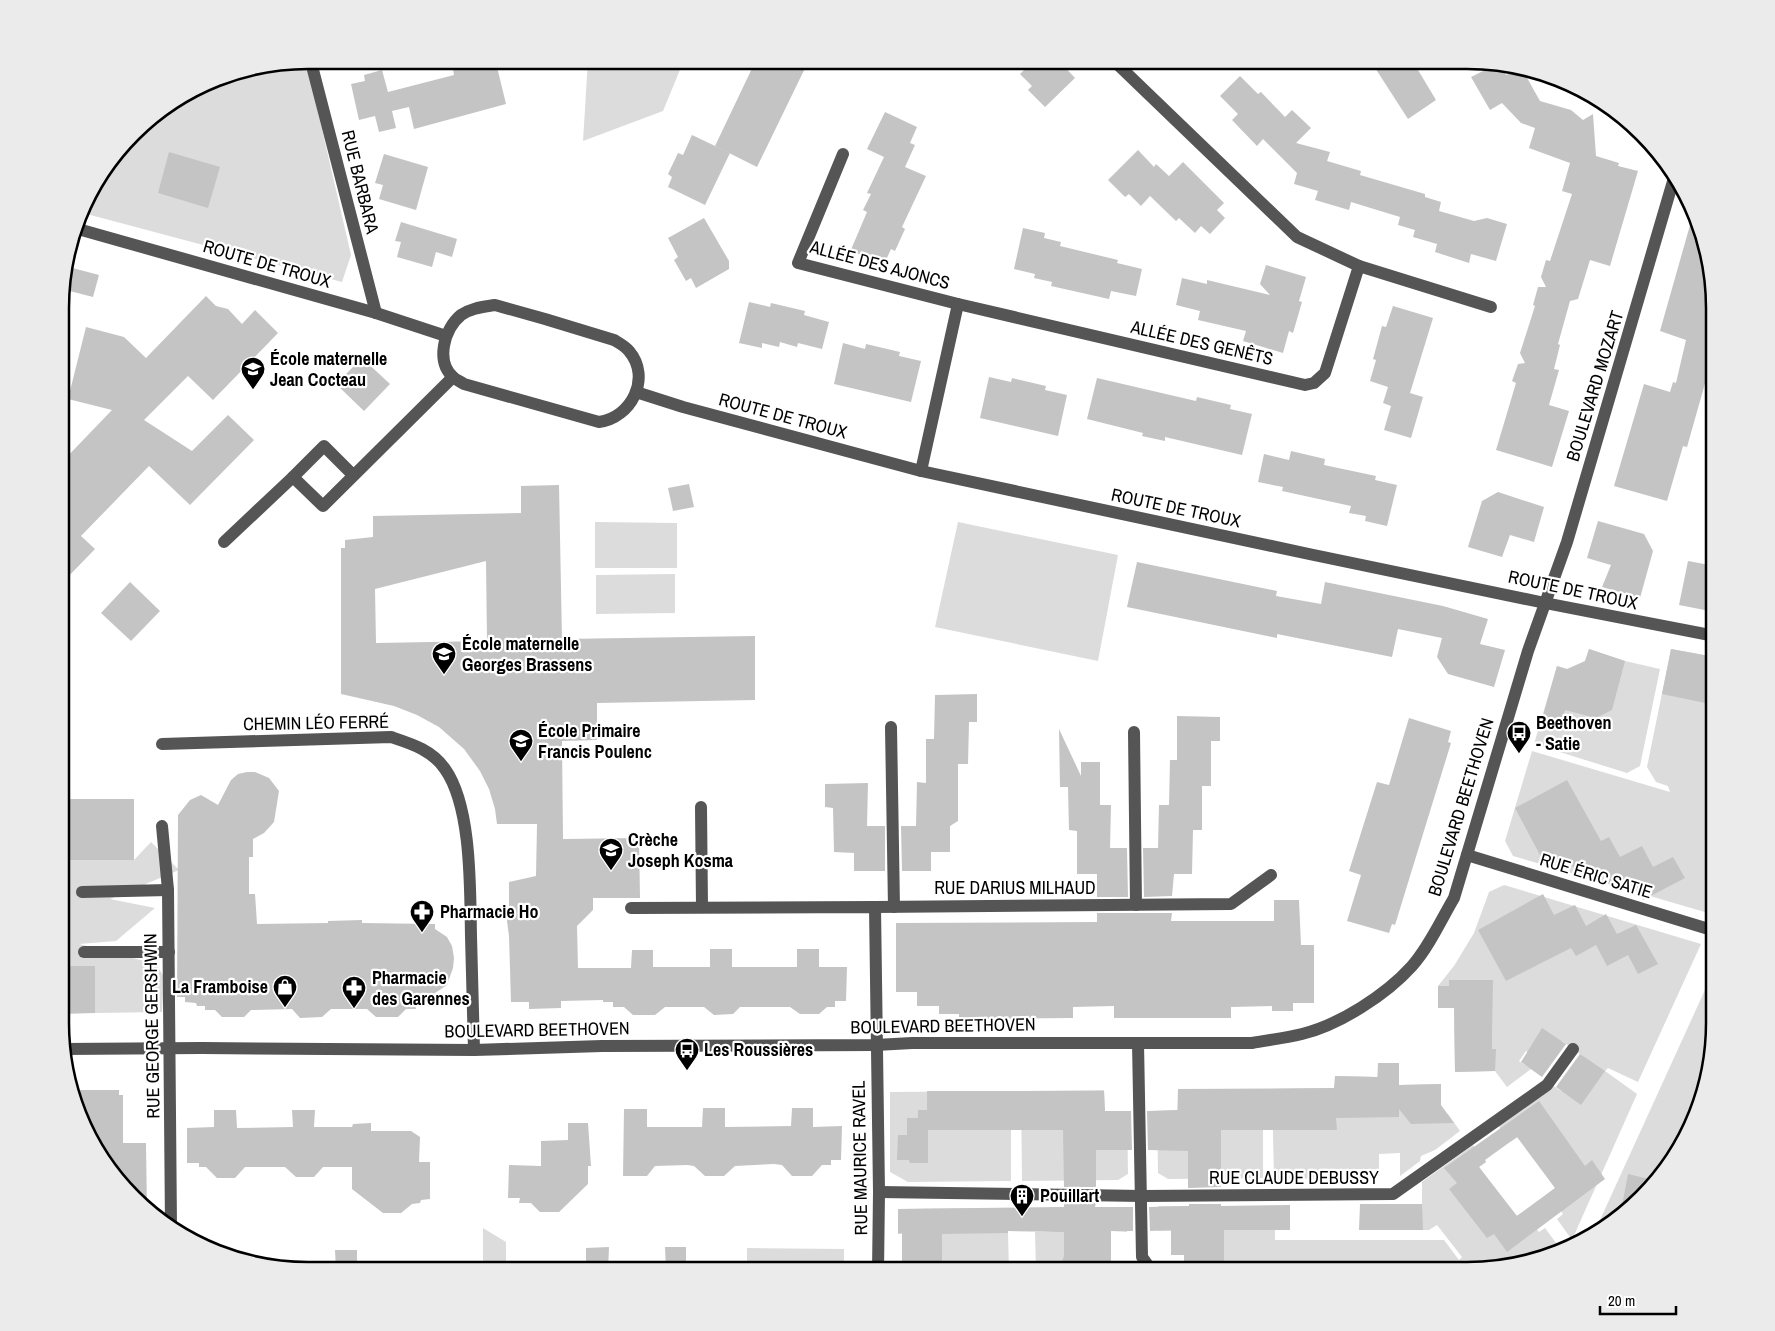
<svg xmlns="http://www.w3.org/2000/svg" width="1775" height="1331" viewBox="0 0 1775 1331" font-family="'Archivo Narrow',sans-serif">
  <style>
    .green { fill: #dcdcdc }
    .building { fill: #c4c4c4; fill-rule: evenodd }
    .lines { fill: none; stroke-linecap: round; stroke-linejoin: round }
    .minor { stroke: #555; stroke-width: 12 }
    .labels { text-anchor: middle; stroke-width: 4.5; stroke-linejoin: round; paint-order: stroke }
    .street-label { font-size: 18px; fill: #000; stroke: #fff }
    .poi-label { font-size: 18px; font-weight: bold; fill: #000; stroke: #fff; text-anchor: start }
    .rim { fill: none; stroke: #000; stroke-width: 2.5 }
  </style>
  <rect width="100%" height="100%" fill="#fff"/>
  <g class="green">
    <polygon points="306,60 351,255 342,282 83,213 93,184 145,121 228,73"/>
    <polygon points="588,60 684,60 663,111 583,141"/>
    <polygon points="595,522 677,523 677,568 595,568"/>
    <polygon points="958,522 1118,555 1098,661 935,627"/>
    <polygon points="675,574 675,613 596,614 596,575"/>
    <polygon points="1589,649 1625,661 1660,669 1640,766 1627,773 1534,744 1557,666 1569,670 1585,662"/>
    <polygon points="1671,649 1715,657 1715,915 1513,856 1505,841 1532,751 1670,792 1668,786 1656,782 1647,767"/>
    <polygon points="151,842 179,870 110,899 155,908 116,941 79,944 156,964 164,977 162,1012 95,1013 95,967 61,966 61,860 134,860"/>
    <polygon points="1504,885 1701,944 1638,1082 1608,1068 1605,1071 1637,1094 1572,1240 1557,1219 1563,1214 1549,1193 1555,1188 1518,1137 1510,1142 1498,1125 1552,1085 1561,1091 1584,1057 1562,1041 1546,1066 1526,1051 1519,1061 1531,1069 1507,1087 1495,1071 1455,1072 1454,1008 1438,1008 1438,986 1454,966 1474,933 1489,892"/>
    <polygon points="1715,968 1714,1040 1696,1119 1654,1186 1595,1231"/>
    <polygon points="1378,1063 1399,1063 1399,1085 1441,1084 1441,1114 1448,1114 1460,1131 1435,1150 1421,1156 1420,1161 1400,1176 1400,1153 1379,1154 1379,1169 1337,1169 1337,1178 1274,1179 1272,1089 1336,1088 1336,1076 1377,1077"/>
    <polygon points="1178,1089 1263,1089 1263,1178 1168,1179 1158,1173 1157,1111 1177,1110"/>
    <polygon points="1104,1090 1105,1111 1127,1111 1128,1174 1118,1180 1022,1181 1021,1091"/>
    <polygon points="1011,1091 1011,1181 908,1182 890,1172 890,1092"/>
    <polygon points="1473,1145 1486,1162 1479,1167 1516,1216 1523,1212 1539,1232 1545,1228 1562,1251 1516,1266 1468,1271 1184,1271 1184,1255 1171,1255 1171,1231 1158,1231 1158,1206 1236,1206 1236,1230 1275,1230 1275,1240 1444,1240 1459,1260 1462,1257 1437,1225 1429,1230 1412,1230 1412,1204 1422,1204 1422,1182"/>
    <polygon points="1049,1207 1127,1207 1127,1232 1111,1231 1111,1271 1036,1271 1035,1232 1049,1232"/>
    <polygon points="977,1208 977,1233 1008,1233 1009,1271 902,1271 902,1234 898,1233 898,1209"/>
    <polygon points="483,1228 506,1242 506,1271 483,1271"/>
    <polygon points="747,1248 844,1249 844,1271 747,1271"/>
  </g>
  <g class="building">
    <polygon points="756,60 809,60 757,167 715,146"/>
    <polygon points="1034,60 1058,60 1075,78 1045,107 1028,90 1032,86 1020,74"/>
    <polygon points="1370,60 1412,60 1436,100 1408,119"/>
    <polygon points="481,62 483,70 497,67 506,104 414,129 409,107 392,111 396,128 379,132 375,116 359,120 351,84 365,81 364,75 382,70 388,92 454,75 453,69"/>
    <polygon points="1497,64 1500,64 1506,75 1519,69 1522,69 1540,101 1571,110 1583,120 1593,114 1596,156 1619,163 1618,166 1638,171 1610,266 1590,260 1578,299 1570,301 1558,344 1560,345 1554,369 1559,370 1549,405 1569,411 1552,467 1496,450 1516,383 1512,381 1518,364 1525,363 1520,353 1535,306 1533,305 1538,287 1546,287 1541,277 1546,260 1550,261 1572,194 1562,191 1570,163 1529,148 1535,128 1521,123 1502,103 1490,110 1471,77"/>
    <polygon points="1240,76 1258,94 1261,92 1285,117 1292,110 1311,128 1296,143 1330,152 1327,161 1361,171 1360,175 1425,194 1425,197 1441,202 1439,211 1474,221 1487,218 1507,224 1496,261 1471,254 1469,263 1435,252 1437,244 1413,237 1415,230 1398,225 1400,217 1351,202 1349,210 1315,200 1318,191 1294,184 1297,173 1263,139 1257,146 1232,120 1238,114 1220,96"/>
    <polygon points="885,112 917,127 910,143 915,145 905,167 926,176 902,227 905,229 895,251 891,249 886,260 850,252 867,212 863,210 871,194 867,193 884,157 867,149"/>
    <polygon points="692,135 730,153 705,205 668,187 672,177 668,174 678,153 683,155"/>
    <polygon points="1138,150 1154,167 1156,164 1169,176 1183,162 1224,203 1217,210 1225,218 1210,234 1201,226 1195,233 1179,218 1176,221 1150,196 1141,206 1129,194 1125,197 1108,180"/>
    <polygon points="169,152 220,167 208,208 158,193"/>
    <polygon points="384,154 428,167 416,210 379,199 383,185 375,183"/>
    <polygon points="1694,211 1710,259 1715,307 1715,348 1687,447 1683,446 1667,501 1614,486 1644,384 1670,392 1673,382 1676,383 1686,340 1660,331"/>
    <polygon points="704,218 729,261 729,269 696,288 691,278 686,281 674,260 678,257 668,238"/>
    <polygon points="401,222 457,239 452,257 436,252 432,267 397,257 401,242 395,241"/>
    <polygon points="1023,228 1045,233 1044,238 1061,242 1060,246 1118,260 1117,263 1142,269 1136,296 1111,291 1109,299 1051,286 1052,282 1034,278 1035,274 1014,269"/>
    <polygon points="1266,265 1306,277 1299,301 1302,302 1293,333 1289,331 1283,353 1243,341 1246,331 1198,320 1200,311 1176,305 1182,278 1207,284 1207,280 1270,295 1260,284"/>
    <polygon points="65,266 99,275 93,297 62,289 62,275"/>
    <polygon points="206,296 216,306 228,309 242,324 255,310 278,333 213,400 188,376 144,420 192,451 228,415 254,440 190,505 149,466 81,536 95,549 62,583 62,462 112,410 68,399 86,327 124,337 146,358"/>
    <polygon points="749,302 770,307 771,303 805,311 804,315 829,322 822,349 798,343 797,347 780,342 779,347 762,343 762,348 739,343"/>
    <polygon points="1393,306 1433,318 1410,393 1423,397 1411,438 1384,430 1391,406 1383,403 1388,387 1370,381 1376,360 1373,359 1382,326 1386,327"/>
    <polygon points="843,343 865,349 866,344 900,352 899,356 921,361 911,402 834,384"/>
    <polygon points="362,358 390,384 364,411 336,384"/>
    <polygon points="989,377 1011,382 1012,378 1046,386 1045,390 1067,395 1058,436 980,418"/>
    <polygon points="1097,378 1196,401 1197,397 1231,405 1230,409 1252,414 1242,455 1165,437 1165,441 1142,436 1143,433 1087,419"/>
    <polygon points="1291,451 1325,459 1324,465 1376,476 1375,480 1397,485 1387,526 1365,521 1366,516 1349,513 1351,506 1282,491 1283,487 1258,482 1264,454 1289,460"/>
    <polygon points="689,484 694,507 673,511 668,488"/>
    <path d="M559 485 562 639 755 636V700L597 703V740L562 741 563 839 639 838 640 898H593V910L577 926 578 968H631L632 950H653V967H710V949H732V967H797V949H819V967H847L846 1001H835V1007H827L819 1014H800L790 1007H740L733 1014 714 1015 704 1007H665L655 1015H633L624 1007H613V1002H603V1000L561 1001V1008L529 1009V1002H511L509 936 507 921 509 909V882L536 876 537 824H497L495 809 489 789 480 771 464 749 439 727 417 715 394 706 341 694V548H345V540L373 537V516L521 513V486ZM486 561 487 641 376 643 375 589Z"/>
    <polygon points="1498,492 1544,507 1534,542 1510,535 1502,557 1468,547 1482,501"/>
    <polygon points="1598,521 1644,534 1653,551 1640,598 1602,587 1611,565 1587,558"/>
    <polygon points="1688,561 1715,566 1715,612 1679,605"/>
    <polygon points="1137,562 1277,591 1276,596 1321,604 1325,582 1443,606 1488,619 1480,644 1505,650 1494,687 1448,674 1437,657 1442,638 1398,629 1392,657 1277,634 1277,638 1127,607"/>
    <polygon points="130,582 160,611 131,641 101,613"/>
    <polygon points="1589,649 1625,661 1612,710 1596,718 1565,710 1561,724 1542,719 1557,666 1567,669 1585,661"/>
    <polygon points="1671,649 1715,657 1715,705 1662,694"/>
    <polygon points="977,694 977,722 969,722 968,764 958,764 958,821 950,826 950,852 931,852 931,871 902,871 901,826 916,826 917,782 926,783 926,739 934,739 935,695"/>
    <polygon points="1177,716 1220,717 1220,741 1211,741 1211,786 1202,786 1202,830 1193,830 1192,874 1174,874 1172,896 1144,897 1143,848 1158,848 1159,805 1169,805 1170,760 1177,760"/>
    <polygon points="1409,718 1451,731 1448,742 1451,743 1395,925 1392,924 1389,933 1347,921 1361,875 1349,871 1377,782 1389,785"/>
    <polygon points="1059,729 1081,776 1081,762 1100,762 1100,805 1111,805 1110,848 1127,848 1128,897 1097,897 1097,874 1077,874 1077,831 1069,830 1068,787 1060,787"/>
    <polygon points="247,772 255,772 269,778 279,791 274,822 264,833 253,839 253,857 249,857 249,894 255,894 257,924 328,923 328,921 362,920 362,923 435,924 435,929 447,937 452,946 454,958 453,968 447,985 426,999 426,1005 416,1005 416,1009 406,1009 398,1017 376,1017 367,1009 331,1009 322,1017 300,1018 292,1009 251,1010 244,1017 222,1017 215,1010 205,1010 205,1006 197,1006 196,1003 185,1002 185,997 177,997 178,815 190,800 201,795 218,805 231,780 238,774"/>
    <polygon points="1567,780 1601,841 1609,837 1620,857 1642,846 1653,867 1673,857 1685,878 1643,900 1632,878 1611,888 1600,868 1580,879 1568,858 1548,870 1515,808"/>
    <polygon points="868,783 867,826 885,826 885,871 854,871 854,853 834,852 833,808 825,807 825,784"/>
    <rect x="61" y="799" width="73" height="61"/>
    <polygon points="1543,894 1554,915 1575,905 1586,926 1606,914 1617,934 1636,925 1658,964 1638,974 1628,955 1607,966 1596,945 1576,956 1571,948 1506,981 1478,930"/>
    <polygon points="1274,900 1299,900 1301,945 1314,945 1314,1003 1293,1003 1293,1011 1272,1011 1272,1006 1231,1007 1231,1018 1114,1018 1114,1006 1073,1007 1073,1018 959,1019 959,1014 939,1014 939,1006 917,1006 917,992 896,992 896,923 1097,922 1097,913 1172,913 1171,921 1274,921"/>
    <polygon points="61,966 95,966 95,1013 61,1014"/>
    <polygon points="1449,980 1493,980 1492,1034 1492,1049 1496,1049 1495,1071 1455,1072 1454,1008 1438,1008 1438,986 1449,986"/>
    <polygon points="1542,1028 1566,1044 1542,1077 1521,1062"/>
    <polygon points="1580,1054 1605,1071 1581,1105 1556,1087"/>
    <polygon points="1378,1063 1399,1063 1399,1085 1441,1084 1441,1105 1454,1123 1411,1124 1399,1109 1399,1117 1336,1118 1337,1130 1221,1130 1221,1187 1188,1188 1188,1151 1148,1150 1147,1111 1178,1110 1178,1089 1334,1088 1335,1076 1378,1077"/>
    <polygon points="79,1090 119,1090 119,1095 123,1095 123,1143 146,1143 147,1211 86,1133 79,1110"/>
    <polygon points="927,1091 1104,1091 1105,1111 1131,1111 1132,1150 1096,1150 1096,1187 1064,1187 1063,1130 928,1130 928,1163 910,1163 909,1160 897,1160 898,1135 907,1135 907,1118 918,1118 918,1110 927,1110"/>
    <path d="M1539 1101 1585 1166 1592 1160 1605 1179 1507 1252 1494 1234 1487 1238 1449 1189 1457 1183 1444 1168ZM1517 1137 1555 1188 1517 1216 1479 1167 1486 1162 1485 1160Z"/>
    <polygon points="703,1108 725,1108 725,1127 791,1126 792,1108 813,1108 813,1127 842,1126 841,1160 831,1160 831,1165 822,1165 812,1176 792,1176 782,1165 774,1164 735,1166 724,1176 705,1176 694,1166 687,1165 655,1166 647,1176 623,1176 624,1109 647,1109 647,1127 702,1127"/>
    <polygon points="214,1110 236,1110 237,1128 293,1127 292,1110 315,1110 314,1127 352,1127 353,1124 371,1123 371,1131 411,1131 420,1137 419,1162 430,1162 430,1199 421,1200 420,1203 412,1204 401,1213 383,1213 352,1189 352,1167 323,1167 314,1177 296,1177 285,1167 245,1167 235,1178 217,1178 206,1167 199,1167 199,1163 187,1163 187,1128 214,1127"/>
    <polygon points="568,1123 588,1123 591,1166 588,1166 588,1184 559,1212 540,1212 531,1203 519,1203 520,1198 508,1198 509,1165 541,1166 541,1141 568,1140"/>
    <polygon points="1628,1174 1657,1181 1654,1186 1621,1211"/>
    <polygon points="1064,1203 1096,1203 1095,1207 1133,1207 1133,1231 1111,1231 1111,1271 1059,1271 1064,1256 1064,1232 1008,1231 1008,1233 942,1234 942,1271 902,1271 902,1233 898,1234 898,1209 1064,1207"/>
    <polygon points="1189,1204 1221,1204 1221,1206 1290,1205 1290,1230 1224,1230 1224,1271 1184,1271 1184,1255 1171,1255 1171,1230 1150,1231 1149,1207 1189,1206"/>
    <polygon points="1360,1204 1422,1204 1423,1230 1359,1230"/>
    <polygon points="609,1247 608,1271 586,1271 586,1248"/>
    <polygon points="665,1247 686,1247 686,1271 666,1271"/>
    <polygon points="335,1250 357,1250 357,1271 336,1270"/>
  </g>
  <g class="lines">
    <g class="minor">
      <polyline points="313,60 312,66 376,313"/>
      <polyline points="843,154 798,263 958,304 1305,385 1314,383 1325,373 1359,266 1297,237 1113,60"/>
      <polyline points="78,229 376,313 446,336"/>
      <polyline points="1359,266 1491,307"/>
      <path d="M495 305 545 319 614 340C619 343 625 346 629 351 652 378 631 418 599 422L464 384C461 382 457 380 454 378 435 362 444 329 461 315 471 308 483 307 495 305Z"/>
      <polyline points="636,392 683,407 921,471 1309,554 1545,603 1715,636"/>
      <polyline points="921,471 958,304"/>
      <polyline points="353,475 324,446 293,477 323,506 453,377"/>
      <polyline points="224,542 293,477"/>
      <polyline points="891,727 894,907"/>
      <polyline points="1134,732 1136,905"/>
      <path d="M162 744 391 737C412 744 432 750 445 769 472 807 470 890 471 936 472 974 473 1012 474 1050"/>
      <polyline points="701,807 702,907"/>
      <polyline points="162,826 168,890 171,1226"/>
      <polyline points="1467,855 1715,931"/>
      <polyline points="82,892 168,890"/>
      <polyline points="875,907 1231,904 1271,875"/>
      <polyline points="631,908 875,907 879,1192 878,1271"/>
      <polyline points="84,952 169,952"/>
      <polyline points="1138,1043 1142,1257 1152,1271"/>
      <path d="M63 1049 202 1048 474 1050 602 1046 876 1045 912 1043H1252C1269 1040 1285 1038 1302 1034 1339 1025 1386 995 1412 966 1429 947 1441 920 1454 898L1528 651 1567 542 1674 178"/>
      <polyline points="879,1192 1142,1196 1393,1194 1547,1085 1573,1049"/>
    </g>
  </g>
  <defs>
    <symbol id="school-pin" viewBox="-11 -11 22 30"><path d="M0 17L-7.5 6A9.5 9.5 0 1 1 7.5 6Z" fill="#000" stroke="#fff"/><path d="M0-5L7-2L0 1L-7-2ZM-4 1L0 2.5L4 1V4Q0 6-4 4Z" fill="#fff"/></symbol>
    <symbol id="bus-pin" viewBox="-11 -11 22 30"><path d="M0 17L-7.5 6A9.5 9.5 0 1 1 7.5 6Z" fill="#000" stroke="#fff"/><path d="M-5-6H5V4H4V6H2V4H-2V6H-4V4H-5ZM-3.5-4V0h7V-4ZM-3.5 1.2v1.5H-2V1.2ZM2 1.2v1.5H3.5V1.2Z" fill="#fff"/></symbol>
    <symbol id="pharmacy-pin" viewBox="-11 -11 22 30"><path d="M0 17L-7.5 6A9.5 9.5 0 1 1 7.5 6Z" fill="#000" stroke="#fff"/><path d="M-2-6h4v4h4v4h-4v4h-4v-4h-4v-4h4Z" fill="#fff"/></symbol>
    <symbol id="shop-pin" viewBox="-11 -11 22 30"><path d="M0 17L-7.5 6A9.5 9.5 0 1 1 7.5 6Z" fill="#000" stroke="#fff"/><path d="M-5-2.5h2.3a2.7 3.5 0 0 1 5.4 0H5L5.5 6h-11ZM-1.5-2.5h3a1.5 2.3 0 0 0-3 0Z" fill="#fff"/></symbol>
    <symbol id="building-pin" viewBox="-11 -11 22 30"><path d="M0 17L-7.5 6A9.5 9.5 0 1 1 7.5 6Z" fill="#000" stroke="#fff"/><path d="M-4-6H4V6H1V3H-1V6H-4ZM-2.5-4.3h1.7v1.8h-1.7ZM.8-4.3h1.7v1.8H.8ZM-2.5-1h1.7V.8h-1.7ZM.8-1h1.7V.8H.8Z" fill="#fff"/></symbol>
  </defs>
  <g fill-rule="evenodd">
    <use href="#school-pin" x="239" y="355" width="28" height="38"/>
    <use href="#school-pin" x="430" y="640" width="28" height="38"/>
    <use href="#bus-pin" x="1505" y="719" width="28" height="38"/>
    <use href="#school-pin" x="507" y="727" width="28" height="38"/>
    <use href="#school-pin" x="597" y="836" width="28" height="38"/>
    <use href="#pharmacy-pin" x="408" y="898" width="28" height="38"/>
    <use href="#shop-pin" x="271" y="973" width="28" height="38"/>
    <use href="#pharmacy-pin" x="340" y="974" width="28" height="38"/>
    <use href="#bus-pin" x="673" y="1036" width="28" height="38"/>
    <use href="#building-pin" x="1008" y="1182" width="28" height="38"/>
  </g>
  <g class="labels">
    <g class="street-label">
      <text transform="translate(360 182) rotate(76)" y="6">RUE BARBARA</text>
      <text transform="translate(267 264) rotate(16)" y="6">ROUTE DE TROUX</text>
      <text transform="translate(880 265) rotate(15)" y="6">ALLÉE DES AJONCS</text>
      <text transform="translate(1202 343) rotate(13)" y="6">ALLÉE DES GENÊTS</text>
      <text transform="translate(1595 386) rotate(-73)" y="6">BOULEVARD MOZART</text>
      <text transform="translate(783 416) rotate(15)" y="6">ROUTE DE TROUX</text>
      <text transform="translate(1176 508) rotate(12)" y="6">ROUTE DE TROUX</text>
      <text transform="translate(1573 590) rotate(12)" y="6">ROUTE DE TROUX</text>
      <text transform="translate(316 723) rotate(-1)" y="6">CHEMIN LÉO FERRÉ</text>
      <text transform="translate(1461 807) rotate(-73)" y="6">BOULEVARD BEETHOVEN</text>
      <text transform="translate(1596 876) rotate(17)" y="6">RUE ÉRIC SATIE</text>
      <text x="1015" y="894">RUE DARIUS MILHAUD</text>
      <text transform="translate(152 1026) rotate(-91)" y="6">RUE GEORGE GERSHWIN</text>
      <text transform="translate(943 1026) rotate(-1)" y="6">BOULEVARD BEETHOVEN</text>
      <text transform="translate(537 1030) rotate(-1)" y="6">BOULEVARD BEETHOVEN</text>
      <text transform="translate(860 1158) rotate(-91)" y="6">RUE MAURICE RAVEL</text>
      <text x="1294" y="1184">RUE CLAUDE DEBUSSY</text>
    </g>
    <g class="poi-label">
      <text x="270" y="365">École maternelle<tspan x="270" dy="21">Jean Cocteau</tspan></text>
      <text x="462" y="650">École maternelle<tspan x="462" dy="21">Georges Brassens</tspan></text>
      <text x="1536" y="729">Beethoven<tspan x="1536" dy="21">- Satie</tspan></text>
      <text x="538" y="737">École Primaire<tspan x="538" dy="21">Francis Poulenc</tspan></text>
      <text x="628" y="846">Crèche<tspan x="628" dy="21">Joseph Kosma</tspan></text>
      <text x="440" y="918">Pharmacie Ho</text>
      <text x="372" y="984">Pharmacie<tspan x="372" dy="21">des Garennes</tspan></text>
      <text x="268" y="993" text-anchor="end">La Framboise</text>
      <text x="704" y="1056">Les Roussières</text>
      <text x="1040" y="1202">Pouillart</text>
    </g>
  </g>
  <path d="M0 0H1775V1331H0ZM308 69H1467A239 239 0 0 1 1706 308V1023A239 239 0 0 1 1467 1262H308A239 239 0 0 1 69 1023V308A239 239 0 0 1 308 69Z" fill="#ebebeb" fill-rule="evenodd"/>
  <path class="rim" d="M308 69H1467A239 239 0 0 1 1706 308V1023A239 239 0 0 1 1467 1262H308A239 239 0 0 1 69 1023V308A239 239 0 0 1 308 69Z"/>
  <path d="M1600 1306v8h76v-8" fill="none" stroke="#000000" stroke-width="2.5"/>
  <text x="1608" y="1306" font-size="15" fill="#000000" stroke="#ffffff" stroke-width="4" paint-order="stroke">20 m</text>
</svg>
